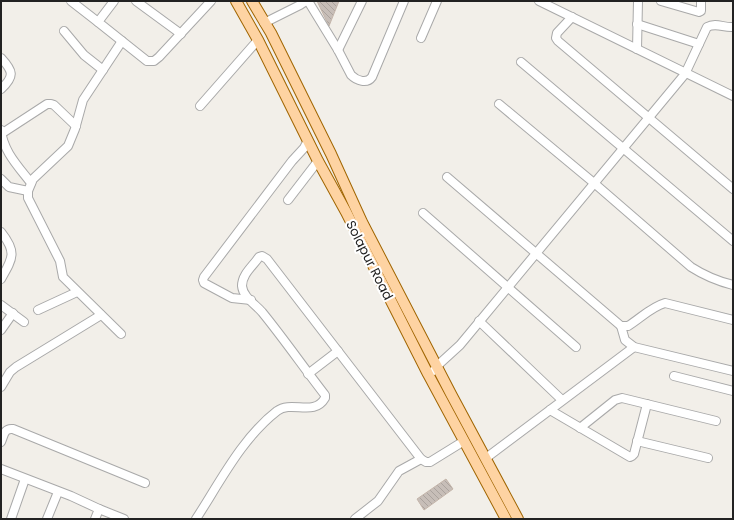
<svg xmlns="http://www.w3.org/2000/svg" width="734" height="520" viewBox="0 0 734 520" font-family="Poppins,sans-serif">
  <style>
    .building { fill: url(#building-back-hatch); stroke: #c4b5aa }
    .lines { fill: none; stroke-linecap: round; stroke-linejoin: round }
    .minor-casing { stroke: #a9a9a9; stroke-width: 10 }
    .major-casing { stroke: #a06500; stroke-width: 12 }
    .minor { stroke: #fff; stroke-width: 8 }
    .major { stroke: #fed3a2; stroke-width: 10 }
    .labels { text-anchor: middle; stroke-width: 4; stroke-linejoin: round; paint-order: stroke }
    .street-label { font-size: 13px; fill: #222; stroke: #fff }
  </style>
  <defs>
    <pattern id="building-back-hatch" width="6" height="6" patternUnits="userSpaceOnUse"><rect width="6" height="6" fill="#c7beb8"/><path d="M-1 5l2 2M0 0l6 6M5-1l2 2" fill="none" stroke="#aba39e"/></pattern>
  </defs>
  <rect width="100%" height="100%" fill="#f2efe9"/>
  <g class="building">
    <polygon points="317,1 339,1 329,26"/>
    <polygon points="446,479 453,489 424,510 417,499"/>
  </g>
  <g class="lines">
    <defs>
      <g id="minor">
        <polyline points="71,1 98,22"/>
        <polyline points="114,1 98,22 147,61 154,61 159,57 211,1"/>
        <polyline points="136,1 181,34"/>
        <path d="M308 1 338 50 351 75C357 81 367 84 372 77L404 1"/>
        <polyline points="539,1 733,96"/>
        <polyline points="661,1 699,12 701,11 701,1"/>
        <polyline points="572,17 557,33 556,38 558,41 733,189"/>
        <polyline points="264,23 300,5 306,1"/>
        <polyline points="637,24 699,44"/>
        <polyline points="64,31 84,55 103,70"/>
        <polyline points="421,38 437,1"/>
        <polyline points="637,49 638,1"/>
        <polyline points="338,50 362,1"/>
        <path d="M1 58C13 71 15 76 1 89"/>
        <polyline points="521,62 733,241"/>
        <path d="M499 104 594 183 691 267C705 276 717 281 733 285"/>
        <polyline points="200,106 258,40"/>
        <path d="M1 130C3 151 18 166 31 183"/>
        <polyline points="1,134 47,104 51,104 54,105 76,126"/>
        <path d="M447 177 621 326H628C641 318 651 307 665 303L733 320"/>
        <polyline points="1,179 9,187 28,191"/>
        <polyline points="288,200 318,161"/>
        <polyline points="423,213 576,347"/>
        <path d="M1 232C17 252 13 258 1 279"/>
        <polyline points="251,300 232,298 204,283 203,280 204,277 292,161 304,148 308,140"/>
        <polyline points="1,305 24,322"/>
        <polyline points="38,310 77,292"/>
        <polyline points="479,321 562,400"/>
        <polyline points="621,326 625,340 634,347 733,371"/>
        <polyline points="1,330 13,313"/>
        <polyline points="121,334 63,277 60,261 28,198 28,191 33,179 68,146 75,129 83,100 122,41"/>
        <polyline points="308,374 338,351"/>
        <path d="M428 374 438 368 437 366 460 345 685 74 707 27C716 22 724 28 733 27"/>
        <polyline points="674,376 733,391"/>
        <polyline points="1,387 10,372 16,367 101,315"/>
        <polyline points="550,410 630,457 632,456 634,454 647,404"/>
        <polyline points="580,428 615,400 622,398 716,421"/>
        <polyline points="637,441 708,458"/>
        <path d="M1 442C4 435 4 428 13 429L145 483"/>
        <polyline points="486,458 634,347"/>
        <polyline points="1,469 71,496 99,509 95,519"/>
        <polyline points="99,509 124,519"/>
        <polyline points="11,519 25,479"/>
        <polyline points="47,519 58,492"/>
        <path d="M196 519C220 482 242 438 277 411 292 400 314 417 325 398V395C304 368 284 339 262 312 255 304 243 297 242 286 242 274 253 266 259 257L262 256 267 259 421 459 426 462H430L464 441"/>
        <polyline points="355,519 378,501 399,471 421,459"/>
      </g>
      <g id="major">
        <polyline points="236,1 258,40 318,161 346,212 428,374 506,519"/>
        <polyline points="252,1 271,33 331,154 362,222 451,394 518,519"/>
      </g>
    </defs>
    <use href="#minor" class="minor-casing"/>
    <use href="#major" class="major-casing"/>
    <use href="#minor" class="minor"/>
    <use href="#major" class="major"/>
  </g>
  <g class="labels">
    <g class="street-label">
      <text transform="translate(370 260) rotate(63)" y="5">Solapur Road</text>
    </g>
  </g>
  <rect width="734" height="520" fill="none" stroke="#222222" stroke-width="4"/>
</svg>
